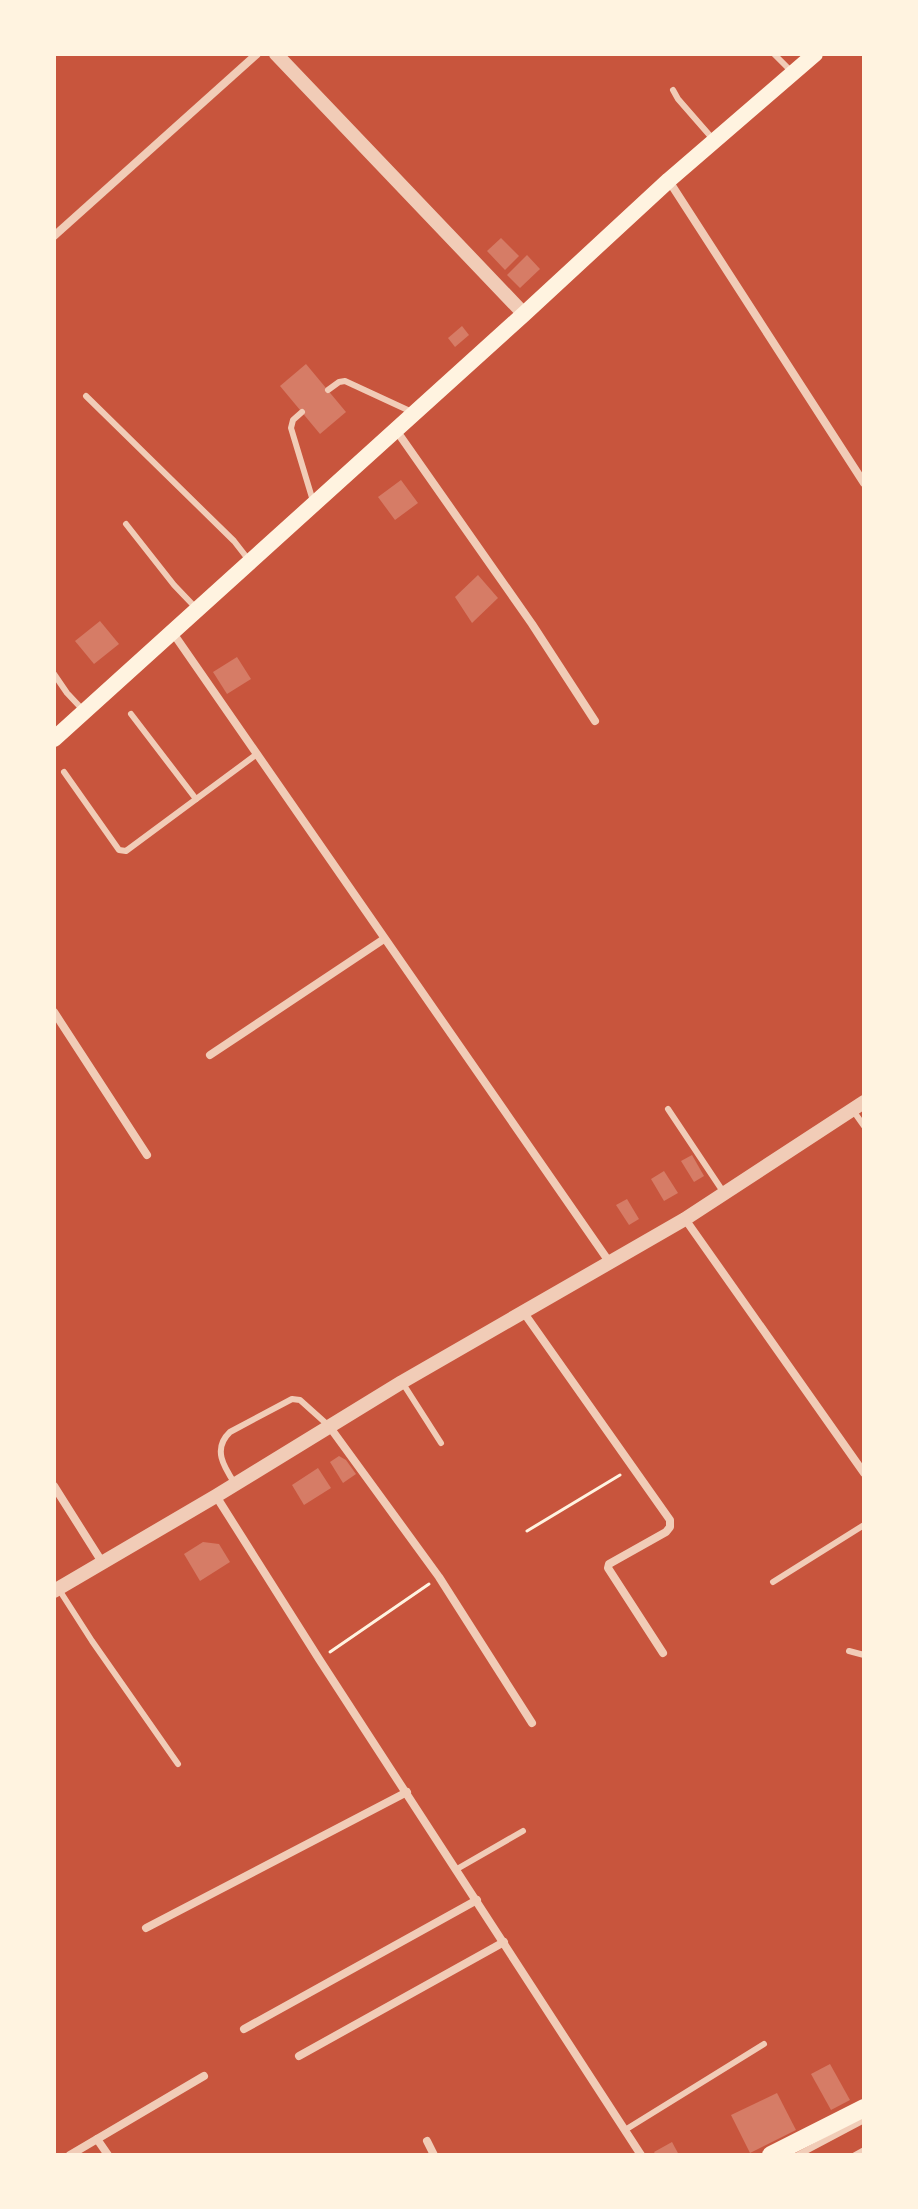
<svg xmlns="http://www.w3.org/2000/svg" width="918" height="2209" viewBox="0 0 918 2209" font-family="'IBM Plex Sans',sans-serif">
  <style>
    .building { fill: #d67c66 }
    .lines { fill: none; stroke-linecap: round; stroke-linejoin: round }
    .path { stroke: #fff3e0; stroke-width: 3 }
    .service { stroke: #f1ccb7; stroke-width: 6 }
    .minor { stroke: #f1ccb7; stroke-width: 8 }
    .tertiary { stroke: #f1ccb7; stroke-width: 14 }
    .secondary { stroke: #fff3e0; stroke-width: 16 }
    .primary { stroke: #fff3e0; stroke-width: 18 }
  </style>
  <rect width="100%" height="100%" fill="#c8553d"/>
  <g class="building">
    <polygon points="501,238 519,256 505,270 487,251"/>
    <polygon points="527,255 540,269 520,288 507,275"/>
    <polygon points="462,326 469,335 455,347 448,338"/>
    <polygon points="306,364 346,412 320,434 280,386"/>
    <polygon points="401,480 418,503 395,520 378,497"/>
    <polygon points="478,575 498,598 472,623 455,597"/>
    <polygon points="100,621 119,644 94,664 75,641"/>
    <polygon points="237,657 251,679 227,694 213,672"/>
    <polygon points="692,1155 704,1176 694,1182 681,1161"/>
    <polygon points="664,1171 678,1193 664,1201 651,1179"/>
    <polygon points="627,1199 639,1219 629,1225 616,1205"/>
    <polygon points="339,1456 346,1460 356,1474 343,1483 330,1462"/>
    <polygon points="318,1468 331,1488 304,1505 292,1485"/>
    <polygon points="203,1542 219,1544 230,1562 200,1581 184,1554"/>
    <polygon points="830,2064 850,2100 831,2110 811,2074"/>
    <polygon points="777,2093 796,2130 750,2153 731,2115"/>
    <polygon points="672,2142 679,2155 656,2155 654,2152"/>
  </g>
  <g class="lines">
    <g class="path">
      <polyline points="527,1531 620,1475"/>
      <polyline points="330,1652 429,1584"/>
    </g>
    <g class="service">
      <polyline points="774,54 791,71"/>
      <polyline points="673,90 678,99 712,138"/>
      <polyline points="328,390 339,382 345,381 412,412"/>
      <polyline points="86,396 234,541 248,559"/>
      <polyline points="302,412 293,420 291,428 313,501"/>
      <polyline points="126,524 174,585 195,607"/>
      <polyline points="54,674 67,693 83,710"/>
      <polyline points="131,714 196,799"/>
      <polyline points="64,772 119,850 126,851 257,754"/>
      <polyline points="668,1109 724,1193"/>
      <polyline points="852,1109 864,1126"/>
      <polyline points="402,1382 441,1443"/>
      <path d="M235 1484C224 1467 212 1449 230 1432L292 1399 300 1400 329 1426"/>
      <polyline points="773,1582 864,1525"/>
      <polyline points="58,1588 92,1641 178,1764"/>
      <polyline points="849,1651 864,1655"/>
      <polyline points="457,1869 523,1831"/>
      <polyline points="625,2130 764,2044"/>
      <polyline points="798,2155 864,2120"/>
      <polyline points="855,2155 864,2150"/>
    </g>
    <g class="minor">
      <polyline points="669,181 864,483"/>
      <polyline points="54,236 257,54"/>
      <polyline points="396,430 532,624 595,721"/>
      <polyline points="173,633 610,1263"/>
      <polyline points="54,1012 147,1155"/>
      <polyline points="210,1055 384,939"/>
      <polyline points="685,1219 864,1473"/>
      <polyline points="524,1313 670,1520 670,1527 666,1532 609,1564 608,1568 663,1653"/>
      <polyline points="329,1426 439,1577 532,1723"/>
      <polyline points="54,1486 102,1562"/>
      <polyline points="216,1496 319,1659 641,2155"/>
      <polyline points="146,1928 407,1792"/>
      <polyline points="244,2029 477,1900"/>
      <polyline points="299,2056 504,1942"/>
      <polyline points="97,2139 108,2155"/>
      <polyline points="427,2141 434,2155"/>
      <polyline points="70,2155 204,2076"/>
    </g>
    <g class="tertiary">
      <polyline points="276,54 524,314"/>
      <polyline points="54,1591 216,1496 402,1382 685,1219 864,1102"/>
    </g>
    <polyline class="secondary" points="54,739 524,314 669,180 815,54"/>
    <polyline class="primary" points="771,2155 864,2108"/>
  </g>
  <rect width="918" height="2209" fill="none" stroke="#fff3e0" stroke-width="112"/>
</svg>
